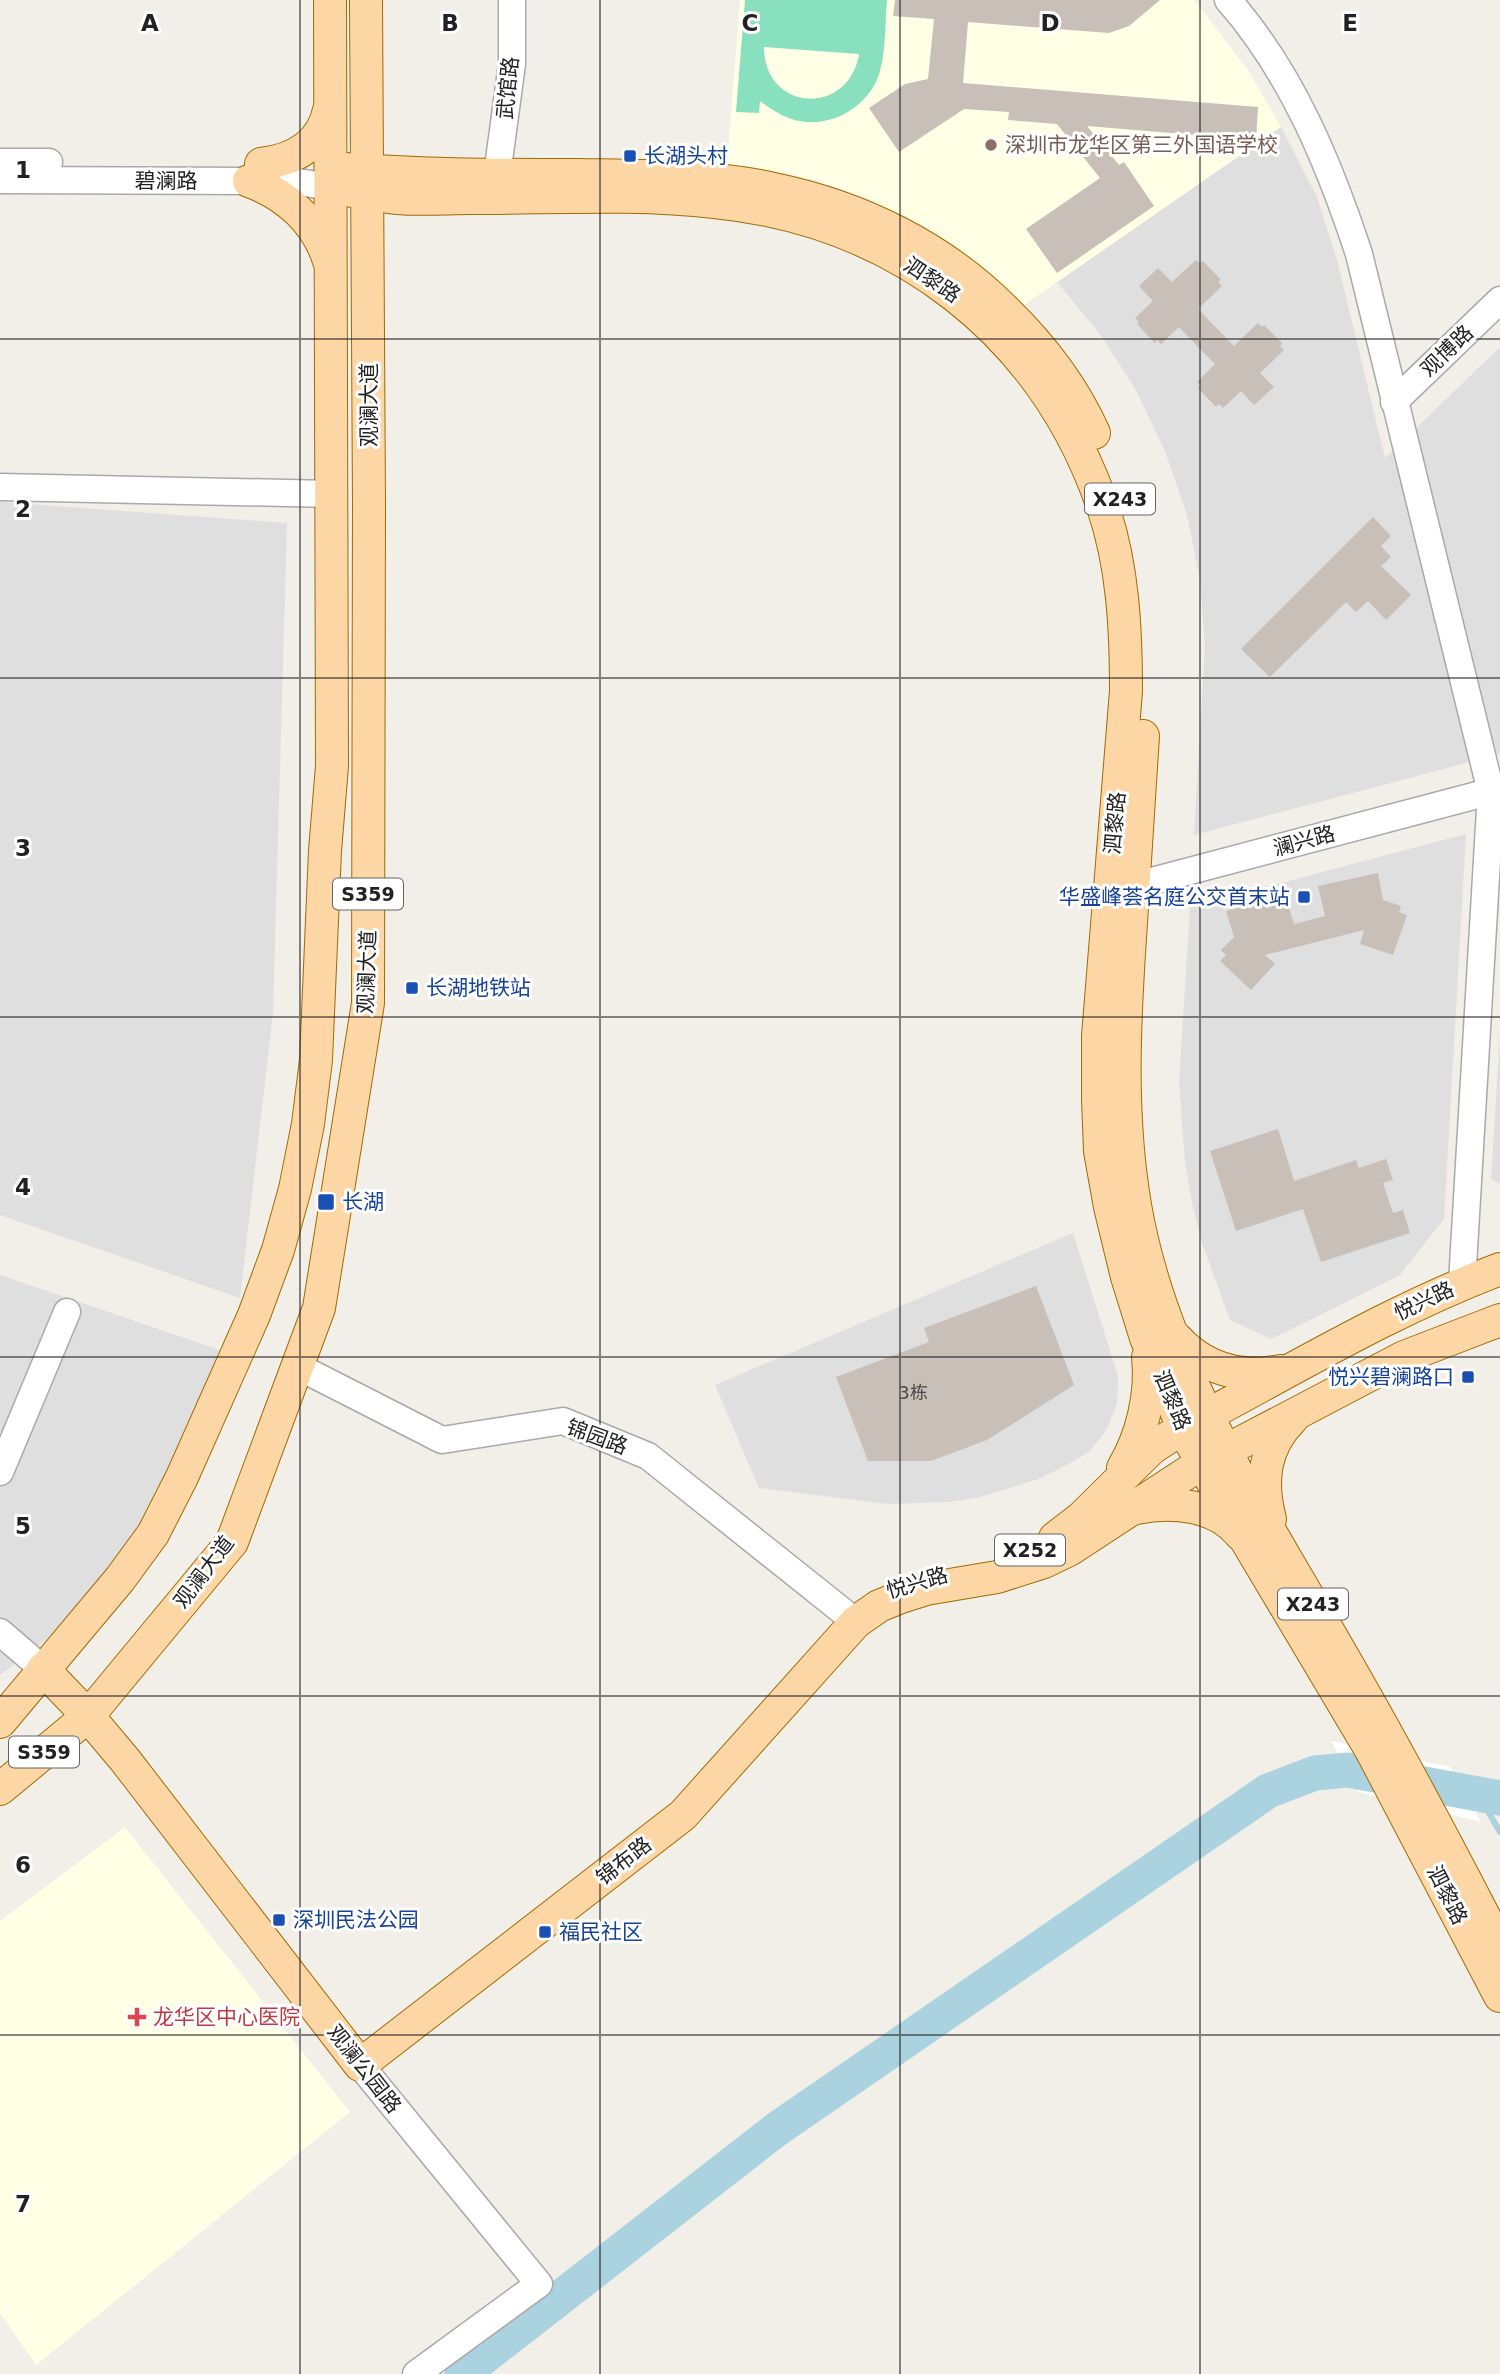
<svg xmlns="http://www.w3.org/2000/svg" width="1500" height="2374" viewBox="0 0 1500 2374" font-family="'DejaVu Sans','Noto Sans SC',sans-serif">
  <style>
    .residential { fill: #e0dfdf }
    .education { fill: #ffffe5 }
    .pitch { fill: #88e0be; fill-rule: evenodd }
    .pier { fill: #fff }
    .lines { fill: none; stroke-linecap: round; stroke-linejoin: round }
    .stream { stroke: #aad3df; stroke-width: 6 }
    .river { stroke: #aad3df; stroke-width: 35 }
    .building { fill: #c7bfb8 }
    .minor-casing { stroke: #a9a9a9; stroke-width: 29 }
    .major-casing { stroke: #a06b00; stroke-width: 34 }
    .minor { stroke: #fff; stroke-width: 26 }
    .major { stroke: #fcd6a4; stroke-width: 32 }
    .grid { fill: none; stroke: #222; stroke-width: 2; stroke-opacity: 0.55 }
    .education-dot { fill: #8d6e63; stroke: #fff; stroke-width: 2.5 }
    .transit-dot { fill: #1a4fb4; stroke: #fff; stroke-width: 2.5 }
    .health-dot { fill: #e0444e; stroke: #fff; stroke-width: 2.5 }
    .labels { text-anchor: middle; stroke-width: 6; stroke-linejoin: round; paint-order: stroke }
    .number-label { font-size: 18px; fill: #4b4948 }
    .shield { fill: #fff; stroke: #646464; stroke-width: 2 }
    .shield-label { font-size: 19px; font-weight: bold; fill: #222 }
    .street-label { font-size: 21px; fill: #222; stroke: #fff }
    .education-label { font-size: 21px; fill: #785e54; stroke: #fff; text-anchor: start }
    .transit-label { font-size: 21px; fill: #164399; stroke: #fff; text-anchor: start }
    .health-label { font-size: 21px; fill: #be3a42; stroke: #fff; text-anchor: start }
    .grid-label { font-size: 23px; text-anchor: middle; font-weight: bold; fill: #222; stroke: #fff; stroke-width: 6; stroke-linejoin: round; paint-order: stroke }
  </style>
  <rect width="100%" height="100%" fill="#f2efe9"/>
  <g class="residential">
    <polygon points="1281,127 1317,197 1337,260 1385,458 1500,347 1500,754 1194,835 1205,647 1200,580 1187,515 1165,451 1136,390 1100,334 1057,282"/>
    <polygon points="0,502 287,523 273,1013 240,1298 0,1215"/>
    <polygon points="1466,834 1444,1219 1399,1276 1271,1339 1230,1320 1202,1243 1192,1203 1185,1163 1179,1082 1190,907"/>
    <polygon points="1500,1032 1500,1184 1491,1179"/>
    <polygon points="1073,1233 1118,1376 1117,1404 1107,1429 1090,1451 1067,1465 1039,1479 980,1497 950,1502 888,1504 759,1488 715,1385"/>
    <polygon points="0,1275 220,1350 150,1514 88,1603 47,1639 0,1675"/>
  </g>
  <g class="education">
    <polygon points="740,0 1194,0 1248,70 1281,127 1024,305 989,272 951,243 910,219 867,198 821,182 775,171 727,164"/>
    <polygon points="125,1827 350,2112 36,2365 0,2313 0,1921"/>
  </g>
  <path class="pitch" d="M745 0H887C885 23 886 49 880 71 871 105 833 128 799 121 784 118 772 110 760 101L759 113 736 112ZM764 47 859 54V55C847 118 764 111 764 47Z"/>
  <polygon class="pier" points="1331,1741 1450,1767 1481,1822 1359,1792"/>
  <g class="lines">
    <polyline class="stream" points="1478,1794 1500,1832"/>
    <polyline class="river" points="462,2374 777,2129 1268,1791 1315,1773 1348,1770 1500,1798"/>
  </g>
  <g class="building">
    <polygon points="895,0 1160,0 1129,26 1109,33 968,22 963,83 1258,107 1256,140 1087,126 1119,165 1124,162 1154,206 1057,273 1026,229 1100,178 1057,124 1008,120 1009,112 964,109 899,152 869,108 905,84 928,79 934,19 893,16"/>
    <polygon points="1196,260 1200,263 1203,261 1221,280 1218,282 1222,286 1198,309 1234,346 1258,323 1262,327 1264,325 1282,343 1280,346 1284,350 1260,373 1274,387 1254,405 1241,391 1223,408 1219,404 1216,407 1198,388 1201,385 1197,382 1215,364 1197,346 1179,327 1161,344 1157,340 1155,343 1137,324 1139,322 1135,318 1153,301 1139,286 1158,268 1172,282"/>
    <polygon points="1373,517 1391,536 1381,546 1391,557 1381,566 1411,595 1386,620 1368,601 1356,612 1346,602 1270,677 1241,649"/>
    <polygon points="1378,873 1383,900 1401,906 1399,912 1407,915 1393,955 1360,944 1364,930 1265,955 1275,964 1251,990 1220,961 1226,955 1221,950 1234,937 1226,911 1285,895 1294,924 1325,916 1318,886"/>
    <polygon points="1278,1129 1294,1181 1356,1160 1359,1168 1386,1159 1393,1180 1383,1183 1393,1213 1403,1210 1410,1233 1321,1262 1303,1209 1236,1231 1210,1151"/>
    <polygon points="1036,1286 1074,1385 987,1440 931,1461 868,1461 836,1377 929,1342 924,1328"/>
  </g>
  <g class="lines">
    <defs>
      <g id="minor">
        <path d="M1228 0C1292 73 1329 163 1359 254L1491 792 1462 1283"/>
        <polyline points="0,162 49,162"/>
        <polyline points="497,175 512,64 512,0"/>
        <polyline points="0,180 292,181 331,187"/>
        <polyline points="1394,402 1500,300"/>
        <polyline points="0,487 332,494"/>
        <polyline points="1114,891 1500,789"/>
        <polyline points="297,1366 442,1440 563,1421 648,1456 856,1622"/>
        <polyline points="0,1472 67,1312"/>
        <polyline points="0,1632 43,1669"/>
        <polyline points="360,2065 539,2284 416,2374"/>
      </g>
      <g id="major">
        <path d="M261 164C294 160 322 145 329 110"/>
        <path d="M331 168C414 175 496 175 579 175 644 176 711 175 774 189 861 207 942 247 1005 310 1041 345 1073 386 1094 433"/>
        <path d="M249 181C287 195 317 222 329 261"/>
        <path d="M331 187C352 191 374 195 396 198 421 200 448 198 473 198 553 198 635 193 715 202 898 221 1043 332 1103 507 1123 566 1126 629 1126 691L1098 1036V1099L1100 1151 1110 1207 1127 1277 1146 1338 1183 1428 1224 1503 1371 1750 1500 1996"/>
        <path d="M1143 736C1139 803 1134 871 1130 938 1124 1028 1120 1116 1135 1205 1162 1364 1259 1510 1338 1648 1395 1746 1448 1846 1500 1947"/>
        <path d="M1176 1338C1204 1369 1240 1379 1281 1371"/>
        <path d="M1123 1468C1142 1436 1152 1394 1148 1357"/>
        <path d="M1136 1508C1171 1501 1216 1504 1240 1534"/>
        <path d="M1270 1519C1260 1481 1264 1447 1292 1419"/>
        <path d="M1055 1538 1081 1518 1152 1448 1183 1428C1288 1373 1389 1311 1500 1269"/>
        <polyline points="43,1669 88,1716 125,1760 360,2065 683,1815 856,1622 879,1606 901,1597 926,1589 997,1577 1044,1562 1069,1550 1202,1463 1225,1451 1404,1357 1500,1320"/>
        <polyline points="0,1722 120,1579 153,1534 182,1477 254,1315 278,1250 295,1189 308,1124 316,1060 325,851 332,766 330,0"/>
        <polyline points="0,1789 88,1716 232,1542 319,1308 368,1003 369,504 366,0"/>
      </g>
    </defs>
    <use href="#minor" class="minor-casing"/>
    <use href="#major" class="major-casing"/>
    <use href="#minor" class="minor"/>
    <use href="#major" class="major"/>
  </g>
  <path class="grid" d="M300 0V2374M600 0V2374M900 0V2374M1200 0V2374M0 339H1500M0 678H1500M0 1017H1500M0 1357H1500M0 1696H1500M0 2035H1500"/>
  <circle class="education-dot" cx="991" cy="145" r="7"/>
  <g class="transit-dot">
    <rect x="623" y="149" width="14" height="14" rx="3.5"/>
    <rect x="1297" y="890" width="14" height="14" rx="3.5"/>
    <rect x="405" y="981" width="14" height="14" rx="3.5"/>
    <rect x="317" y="1193" width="18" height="18" rx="3.5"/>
    <rect x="1461" y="1370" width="14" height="14" rx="3.5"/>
    <rect x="272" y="1913" width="14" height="14" rx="3.5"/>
    <rect x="538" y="1925" width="14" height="14" rx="3.5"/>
  </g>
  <path class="health-dot" d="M133.5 2006.5h7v7h7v7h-7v7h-7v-7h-7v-7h7z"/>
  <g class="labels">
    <g class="number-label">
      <text x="913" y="1399">3栋</text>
    </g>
    <g class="shield">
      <rect x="1085" y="483.5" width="70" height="31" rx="5"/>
      <rect x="333" y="878.5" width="70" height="31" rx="5"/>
      <rect x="995" y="1534.5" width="70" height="31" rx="5"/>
      <rect x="1278" y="1588.5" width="70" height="31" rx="5"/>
      <rect x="9" y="1736.5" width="70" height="31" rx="5"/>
    </g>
    <g class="shield-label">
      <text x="1120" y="506">X243</text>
      <text x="368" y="901">S359</text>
      <text x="1030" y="1557">X252</text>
      <text x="1313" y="1611">X243</text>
      <text x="44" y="1759">S359</text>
    </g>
    <g class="street-label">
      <text transform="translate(508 88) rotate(-84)" y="7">武馆路</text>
      <text x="166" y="188">碧澜路</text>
      <text transform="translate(932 280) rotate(34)" y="7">泗黎路</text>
      <text transform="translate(1447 351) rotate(-44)" y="7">观博路</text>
      <text transform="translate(369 405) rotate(-90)" y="7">观澜大道</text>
      <text transform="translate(1115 823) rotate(-85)" y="7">泗黎路</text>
      <text transform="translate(1304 841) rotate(-15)" y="7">澜兴路</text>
      <text transform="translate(367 972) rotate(-88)" y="7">观澜大道</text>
      <text transform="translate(1424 1301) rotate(-25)" y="7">悦兴路</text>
      <text transform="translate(1172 1400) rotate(67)" y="7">泗黎路</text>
      <text transform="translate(597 1437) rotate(20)" y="7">锦园路</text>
      <text transform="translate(204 1572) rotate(-53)" y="7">观澜大道</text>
      <text transform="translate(917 1583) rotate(-16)" y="7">悦兴路</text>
      <text transform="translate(624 1861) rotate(-38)" y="7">锦布路</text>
      <text transform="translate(1447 1895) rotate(63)" y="7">泗黎路</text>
      <text transform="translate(364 2069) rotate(52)" y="7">观澜公园路</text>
    </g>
    <g class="education-label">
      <text x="1005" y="152">深圳市龙华区第三外国语学校</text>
    </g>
    <g class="transit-label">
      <text x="644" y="163">长湖头村</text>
      <text x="1290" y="904" text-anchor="end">华盛峰荟名庭公交首末站</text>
      <text x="426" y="995">长湖地铁站</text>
      <text x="342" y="1209">长湖</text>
      <text x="1454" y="1384" text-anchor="end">悦兴碧澜路口</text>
      <text x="293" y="1927">深圳民法公园</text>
      <text x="559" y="1939">福民社区</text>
    </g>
    <g class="health-label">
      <text x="153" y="2024">龙华区中心医院</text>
    </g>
  </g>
  <g class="grid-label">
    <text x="150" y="31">A</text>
    <text x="450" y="31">B</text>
    <text x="750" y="31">C</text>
    <text x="1050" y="31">D</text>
    <text x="1350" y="31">E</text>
    <text x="23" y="178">1</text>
    <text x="23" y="517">2</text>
    <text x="23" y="856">3</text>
    <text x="23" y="1195">4</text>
    <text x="23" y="1534">5</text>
    <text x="23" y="1873">6</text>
    <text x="23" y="2212">7</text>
  </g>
</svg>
